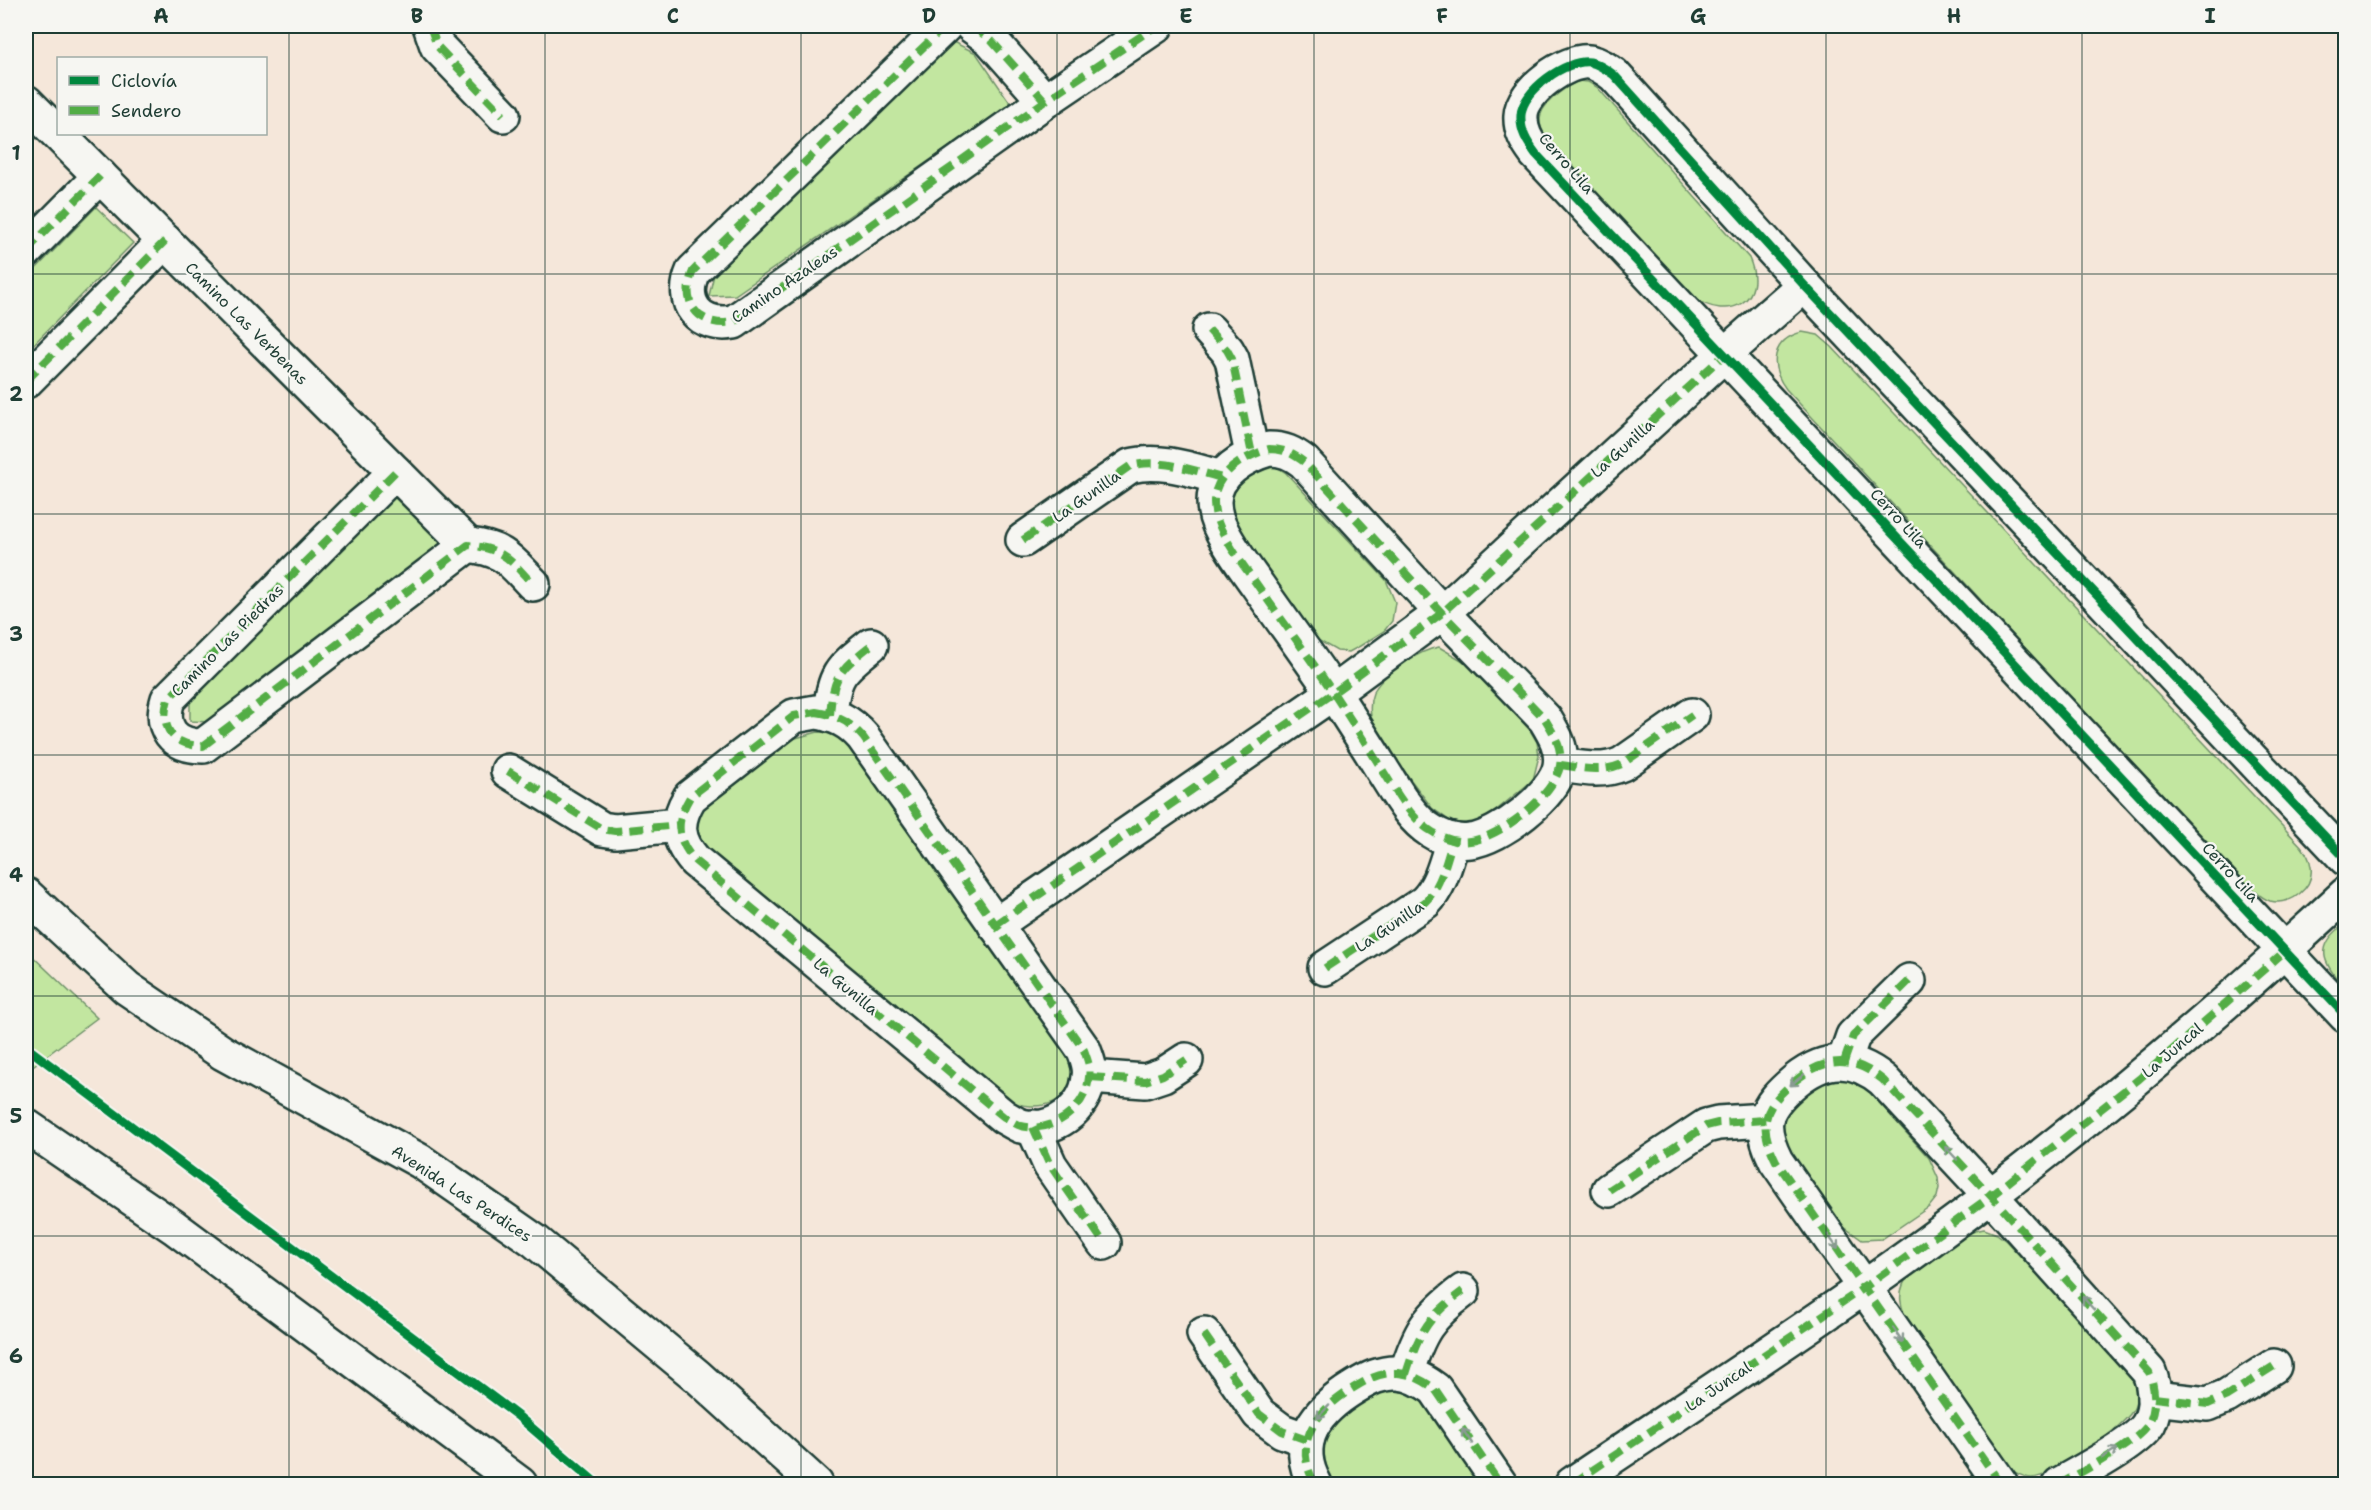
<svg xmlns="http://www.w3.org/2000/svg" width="2371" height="1510" viewBox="0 0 2371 1510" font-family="'Shantell Sans',sans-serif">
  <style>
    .green { fill: #c2e6a0; stroke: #70926a; stroke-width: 1.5 }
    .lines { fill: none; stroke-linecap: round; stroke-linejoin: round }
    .minor-casing { stroke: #1f3d34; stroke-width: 38 }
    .tertiary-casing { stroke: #1f3d34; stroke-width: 38 }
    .minor { stroke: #f6f6f2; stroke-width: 33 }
    .tertiary { stroke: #f6f6f2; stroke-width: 33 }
    .quiet { stroke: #52ad45; stroke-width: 8; stroke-dasharray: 15 8; stroke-linecap: butt }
    .cycleway-casing { stroke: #f6f6f2; stroke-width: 13 }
    .cycleway { stroke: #00873e; stroke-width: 9 }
    .oneway { stroke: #8a9a93 }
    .grid { fill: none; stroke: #1f3d34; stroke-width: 1.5; stroke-opacity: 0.55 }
    .labels { text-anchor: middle; stroke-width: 4.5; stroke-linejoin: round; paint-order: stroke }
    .street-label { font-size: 16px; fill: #1f3d34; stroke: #f6f6f2 }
    .neatline { fill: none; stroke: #1f3d34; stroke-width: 2 }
    .grid-label { font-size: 20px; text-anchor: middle; font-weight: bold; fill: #1f3d34 }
  </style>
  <rect width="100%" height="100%" fill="#f5e7da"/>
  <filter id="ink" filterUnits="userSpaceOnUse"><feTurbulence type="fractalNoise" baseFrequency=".0167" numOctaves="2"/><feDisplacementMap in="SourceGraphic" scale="12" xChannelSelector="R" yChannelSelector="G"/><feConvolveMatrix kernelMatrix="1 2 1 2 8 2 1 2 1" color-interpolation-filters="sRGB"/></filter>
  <g filter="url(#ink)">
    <g class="green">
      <polygon points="953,42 976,53 1011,104 735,295 709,296 715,270"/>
      <path d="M1578 81 1588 82 1597 87 1749 258C1768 301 1729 322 1694 298L1546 140C1544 134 1540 128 1540 122 1538 105 1564 88 1578 81Z"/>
      <polygon points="96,207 133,243 26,352 26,279"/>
      <path d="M1802 332 1818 335 1832 347 2301 846C2306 853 2310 858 2311 867 2314 888 2291 906 2270 901 2263 899 2257 893 2251 888L2027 650 1786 389C1769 366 1771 340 1802 332Z"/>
      <polygon points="1274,465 1286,473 1386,580 1395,602 1392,621 1384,631 1360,646 1349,652 1337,651 1316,639 1236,526 1230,514 1229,492 1255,468"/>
      <polygon points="394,497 443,543 210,722 190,721 190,702"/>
      <path d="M1439 647 1472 666 1530 730 1537 742 1539 756 1533 780 1488 817 1474 823H1453L1432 808 1374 731C1371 719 1368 705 1373 693 1382 674 1420 650 1439 647Z"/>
      <path d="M818 732C831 732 839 735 847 745L1059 1044C1063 1051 1068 1058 1070 1065 1080 1104 1035 1114 1008 1100L737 872C708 855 679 836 709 802L792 739Z"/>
      <path d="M2345 924V988C2322 963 2314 946 2345 924Z"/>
      <polygon points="26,950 97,1018 26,1071"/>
      <polygon points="1842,1073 1865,1087 1929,1158 1938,1178 1939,1188 1937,1197 1929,1207 1882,1239 1862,1240 1844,1227 1791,1154 1784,1138 1782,1124 1784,1110 1804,1086"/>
      <path d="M1984 1229 1997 1234 2006 1241 2125 1368C2133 1379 2140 1392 2135 1406 2129 1425 2052 1478 2032 1478 2024 1478 2017 1473 2011 1470L1911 1327C1900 1309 1895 1291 1910 1274 1930 1259 1959 1232 1984 1229Z"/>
      <path d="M1403 1390 1416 1396 1426 1406 1479 1484H1333C1323 1464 1318 1437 1335 1418 1340 1413 1349 1409 1355 1405 1375 1393 1379 1390 1403 1390Z"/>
    </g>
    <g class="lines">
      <defs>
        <g id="minor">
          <polyline points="430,26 437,46 503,115"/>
          <path d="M945 26 693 271C679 303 699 328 734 322L1045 101 1156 26"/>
          <polyline points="972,26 990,39 1045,101"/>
          <polyline points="26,102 468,545"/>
          <polyline points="26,251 100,176"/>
          <polyline points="1209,330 1227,350 1232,359 1252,454"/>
          <polyline points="26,381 165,241"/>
          <path d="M1269 449C1284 449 1292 453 1304 462L1442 613 1545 719C1554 734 1563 748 1560 766 1555 795 1499 838 1470 841 1457 843 1442 838 1431 831 1410 818 1396 791 1383 771 1367 745 1351 720 1334 694 1310 658 1283 622 1258 586 1246 569 1233 552 1223 533 1218 524 1214 513 1214 502 1214 473 1245 456 1269 449Z"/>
          <path d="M395 472 168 699C159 728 173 746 203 746L468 545"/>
          <path d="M1023 540 1130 466C1161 458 1192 470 1222 478"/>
          <path d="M468 545C504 549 509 559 533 584"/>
          <path d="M816 712C836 715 849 721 863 737L1084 1050C1087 1059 1091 1067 1089 1077 1086 1109 1053 1134 1021 1126 1015 1124 1010 1120 1004 1117L695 861C676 839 675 822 690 797L794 716Z"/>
          <path d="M830 715C833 674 841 669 871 645"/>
          <path d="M1561 765C1581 768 1602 773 1622 764L1692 715"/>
          <polyline points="508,771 602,829 615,831 679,825"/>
          <path d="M2346 859 1804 285 1614 75C1606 69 1599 64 1590 62 1566 59 1522 91 1521 115 1520 131 1527 142 1536 154L2346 1016"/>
          <polyline points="26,895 127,988 223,1053 420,1161 535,1241 697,1376 816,1484"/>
          <polyline points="995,925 1333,693 1442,613 1725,354 1804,285"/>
          <path d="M1325 968 1425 902C1441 886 1446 862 1453 840"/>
          <polyline points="1844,1062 1853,1036 1909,981"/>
          <polyline points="1090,1077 1145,1081 1163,1075 1186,1060"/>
          <polyline points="1033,1127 1050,1165 1104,1243"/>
          <polyline points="1609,1190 1706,1126 1718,1123 1766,1120"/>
          <polyline points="1204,1334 1259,1414 1282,1431 1307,1440"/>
          <path d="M1406 1374C1419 1332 1428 1317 1463 1291"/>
          <polyline points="2154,1398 2208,1404 2227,1396 2274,1366"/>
          <path d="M1315 1484C1291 1441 1317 1410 1355 1387 1368 1379 1381 1372 1398 1373 1412 1374 1424 1381 1435 1389L1500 1484"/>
          <path d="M1572 1484C1712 1390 1856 1298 1991 1195 2114 1101 2232 1000 2346 894"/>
          <path d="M2001 1484 1776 1161C1757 1123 1764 1107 1795 1081 1825 1057 1852 1055 1883 1080L1991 1196 2149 1372C2155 1387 2157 1407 2149 1423 2139 1442 2081 1472 2060 1484"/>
        </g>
        <polyline id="tertiary" points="26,1126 174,1227 520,1484"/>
      </defs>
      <use href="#minor" class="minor-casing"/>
      <use href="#tertiary" class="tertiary-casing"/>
      <use href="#minor" class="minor"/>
      <use href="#tertiary" class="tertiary"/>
      <g class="quiet">
        <polyline points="430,26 437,46 503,115"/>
        <path d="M945 26 693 271C679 303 699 328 734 322L1045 101 1156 26"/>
        <polyline points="972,26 990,39 1045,101"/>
        <polyline points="26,251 100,176"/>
        <polyline points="1209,330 1227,350 1232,359 1252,454"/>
        <polyline points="26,381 165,241"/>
        <path d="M1269 449C1284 449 1292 453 1304 462L1442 613 1545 719C1554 734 1563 748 1560 766 1555 795 1499 838 1470 841 1457 843 1442 838 1431 831 1410 818 1396 791 1383 771 1367 745 1351 720 1334 694 1310 658 1283 622 1258 586 1246 569 1233 552 1223 533 1218 524 1214 513 1214 502 1214 473 1245 456 1269 449Z"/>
        <path d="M395 472 168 699C159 728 173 746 203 746L468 545C504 549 509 559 533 584"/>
        <path d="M1023 540 1130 466C1161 458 1192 470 1222 478"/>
        <path d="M816 712C836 715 849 721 863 737L1084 1050C1087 1059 1091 1067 1089 1077 1086 1109 1053 1134 1021 1126 1015 1124 1010 1120 1004 1117L695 861C676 839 675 822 690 797L794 716Z"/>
        <path d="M830 715C833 674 841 669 871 645"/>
        <path d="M1561 765C1581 768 1602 773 1622 764L1692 715"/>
        <polyline points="508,771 602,829 615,831 679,825"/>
        <polyline points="995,925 1333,693 1442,613 1725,354"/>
        <path d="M1325 968 1425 902C1441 886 1446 862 1453 840"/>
        <polyline points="1844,1062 1853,1036 1909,981"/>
        <polyline points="1090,1077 1145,1081 1163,1075 1186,1060"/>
        <polyline points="1033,1127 1050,1165 1104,1243"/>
        <polyline points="1609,1190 1706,1126 1718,1123 1766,1120"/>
        <polyline points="1204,1334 1259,1414 1282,1431 1307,1440"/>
        <path d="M1406 1374C1419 1332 1428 1317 1463 1291"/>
        <polyline points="2154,1398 2208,1404 2227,1396 2274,1366"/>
        <path d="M1315 1484C1291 1441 1317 1410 1355 1387 1368 1379 1381 1372 1398 1373 1412 1374 1424 1381 1435 1389L1500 1484"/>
        <polyline points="1572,1484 1865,1287 1991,1196 2139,1079 2285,951"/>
        <path d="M2001 1484 1776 1161C1757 1123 1764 1107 1795 1081 1825 1057 1852 1055 1883 1080L1991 1196 2149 1372C2155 1387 2157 1407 2149 1423 2139 1442 2081 1472 2060 1484"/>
      </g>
      <defs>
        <g id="cycleway">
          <path d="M2346 859 1804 285 1614 75C1606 69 1599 64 1590 62 1566 59 1522 91 1521 115 1520 131 1527 142 1536 154L2346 1016"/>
          <polyline points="26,1047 519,1417 597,1484"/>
        </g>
      </defs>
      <use href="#cycleway" class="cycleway-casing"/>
      <use href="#cycleway" class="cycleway"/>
    </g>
    <defs><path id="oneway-shaft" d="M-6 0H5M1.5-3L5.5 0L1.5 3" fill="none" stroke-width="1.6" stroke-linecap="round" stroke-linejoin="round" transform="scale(1.5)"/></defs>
    <g class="oneway">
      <use href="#oneway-shaft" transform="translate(1797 1080) rotate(141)"/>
      <use href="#oneway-shaft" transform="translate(1951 1153) rotate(-133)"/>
      <use href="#oneway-shaft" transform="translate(1833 1242) rotate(55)"/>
      <use href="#oneway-shaft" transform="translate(2088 1303) rotate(-132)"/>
      <use href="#oneway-shaft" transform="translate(1898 1335) rotate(56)"/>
      <use href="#oneway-shaft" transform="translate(1323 1412) rotate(133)"/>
      <use href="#oneway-shaft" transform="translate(1467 1436) rotate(-124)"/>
      <use href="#oneway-shaft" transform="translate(2110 1453) rotate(-32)"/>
    </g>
  </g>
  <path class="grid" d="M289 26V1484M545 26V1484M801 26V1484M1057 26V1484M1314 26V1484M1570 26V1484M1826 26V1484M2082 26V1484M26 274H2346M26 514H2346M26 755H2346M26 996H2346M26 1236H2346"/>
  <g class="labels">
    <g class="street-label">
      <text transform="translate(1567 163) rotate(49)" y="6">Cerro Lila</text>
      <text transform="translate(784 284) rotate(-34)" y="6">Camino Azaleas</text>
      <text transform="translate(247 323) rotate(45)" y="6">Camino Las Verbenas</text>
      <text transform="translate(1622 448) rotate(-42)" y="6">La Gunilla</text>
      <text transform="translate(1086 496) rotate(-35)" y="6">La Gunilla</text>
      <text transform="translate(1899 518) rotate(47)" y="6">Cerro Lila</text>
      <text transform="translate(227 640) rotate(-45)" y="6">Camino Las Piedras</text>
      <text transform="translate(2231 872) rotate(47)" y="6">Cerro Lila</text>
      <text transform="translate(1389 926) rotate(-34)" y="6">La Gunilla</text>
      <text transform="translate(846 986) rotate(40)" y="6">La Gunilla</text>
      <text transform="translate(2172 1050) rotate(-41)" y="6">La Juncal</text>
      <text transform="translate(462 1193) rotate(33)" y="6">Avenida Las Perdices</text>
      <text transform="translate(1718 1386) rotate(-34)" y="6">La Juncal</text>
    </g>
  </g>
  <rect width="2371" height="1510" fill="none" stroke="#f6f6f2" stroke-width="66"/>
  <rect x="57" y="57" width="210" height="78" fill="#f6f6f2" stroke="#a0aca6" stroke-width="1.5"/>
  <rect x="69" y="76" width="30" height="9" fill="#00873e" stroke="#a0aca6" stroke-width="1.5"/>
  <text x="111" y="87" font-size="18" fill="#1f3d34">Ciclovía</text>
  <rect x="69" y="106" width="30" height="9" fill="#52ad45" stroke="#a0aca6" stroke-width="1.5"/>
  <text x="111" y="117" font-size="18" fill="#1f3d34">Sendero</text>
  <rect x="33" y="33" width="2305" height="1444" class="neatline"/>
  <g class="grid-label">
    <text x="161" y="23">A</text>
    <text x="417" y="23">B</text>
    <text x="673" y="23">C</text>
    <text x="929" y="23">D</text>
    <text x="1186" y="23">E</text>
    <text x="1442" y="23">F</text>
    <text x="1698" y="23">G</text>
    <text x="1954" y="23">H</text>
    <text x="2210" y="23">I</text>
    <text x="16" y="160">1</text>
    <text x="16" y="401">2</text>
    <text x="16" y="641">3</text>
    <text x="16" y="882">4</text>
    <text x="16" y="1123">5</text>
    <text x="16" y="1363">6</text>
  </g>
</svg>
